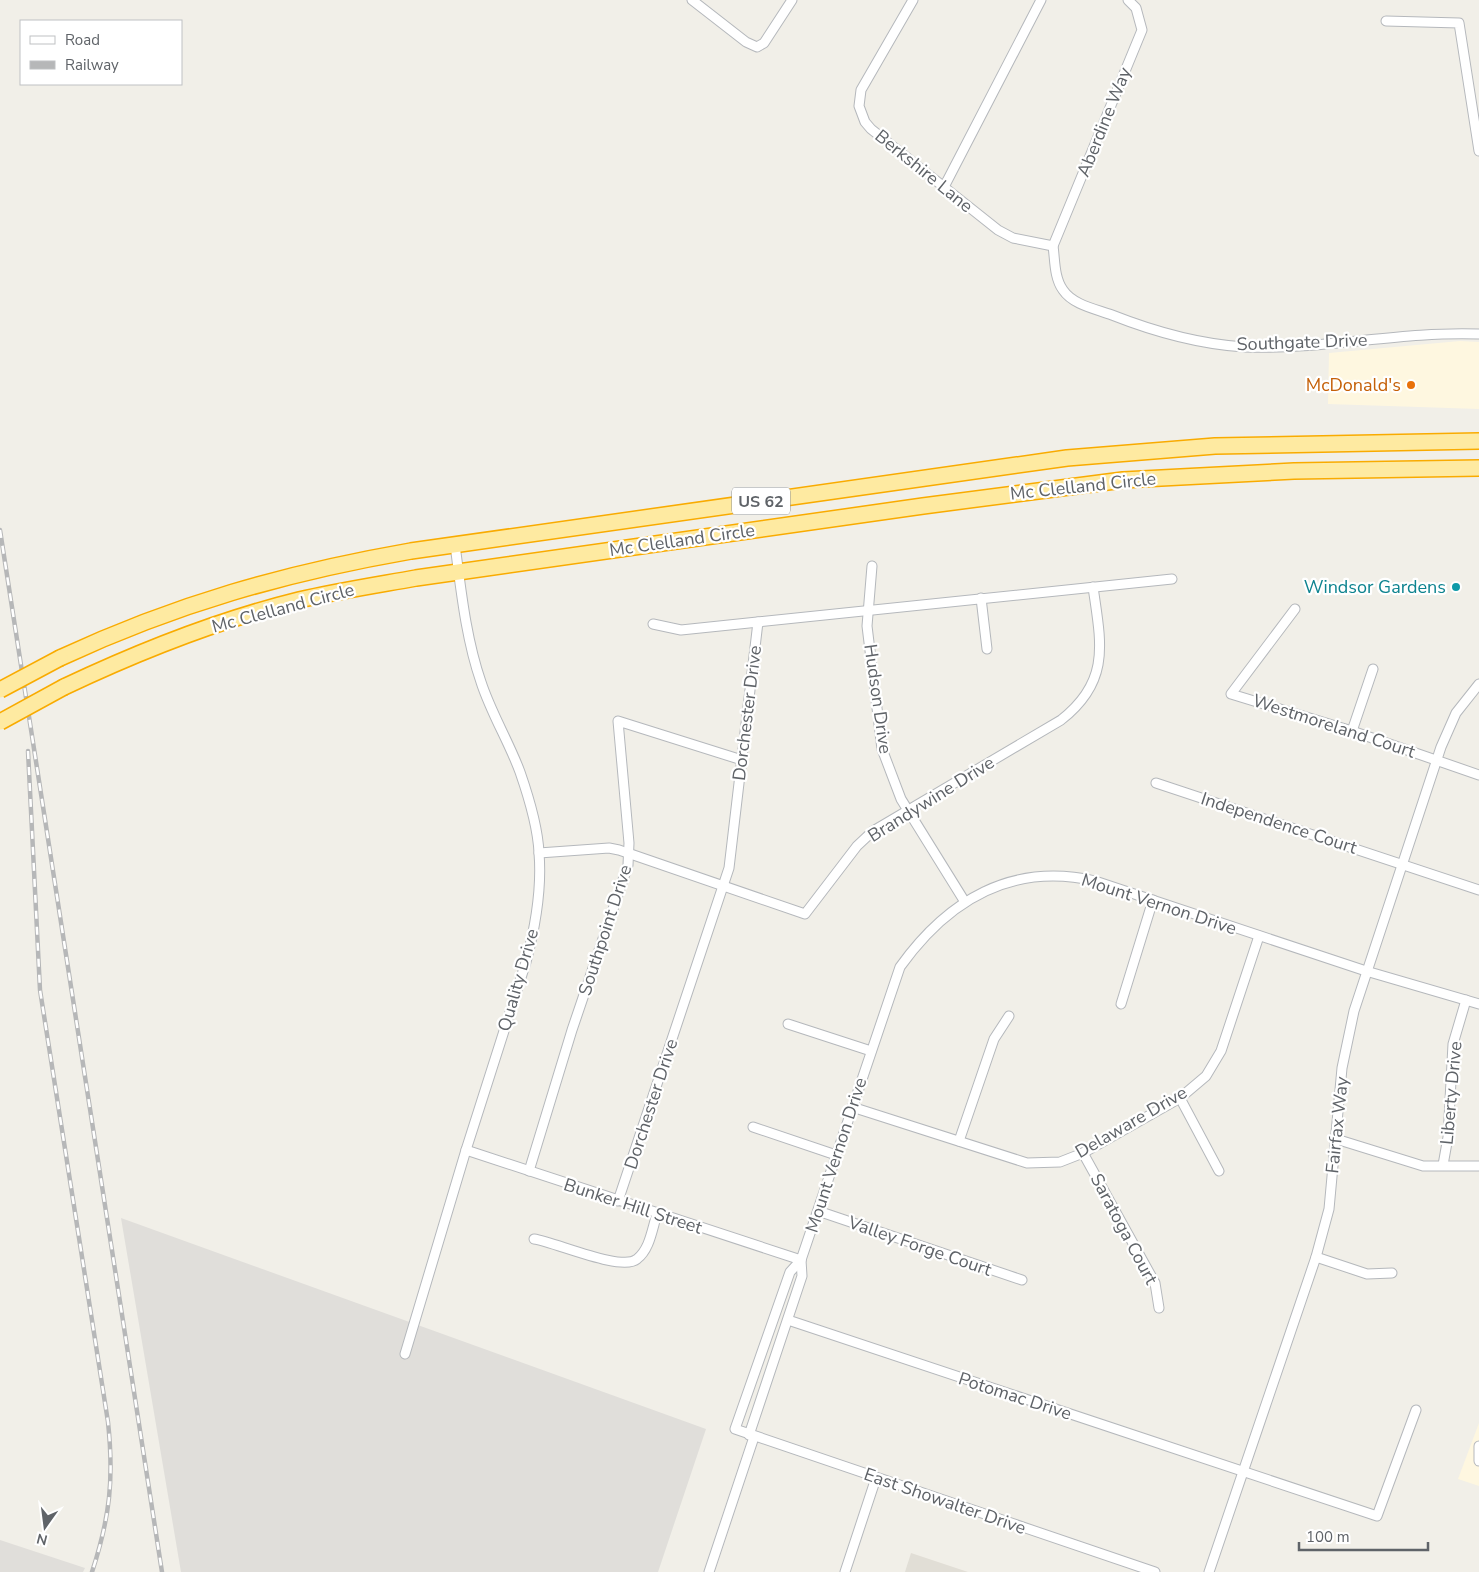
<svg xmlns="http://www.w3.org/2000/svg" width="1479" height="1572" viewBox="0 0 1479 1572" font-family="'Nunito Sans',sans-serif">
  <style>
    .commercial { fill: #fef7e0 }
    .industrial { fill: #e0deda }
    .education { fill: #e1ded6 }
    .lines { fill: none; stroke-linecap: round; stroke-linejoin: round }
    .minor-casing { stroke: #b5b8bc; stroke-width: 11 }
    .trunk-casing { stroke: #f9ab00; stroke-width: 18 }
    .minor { stroke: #fff; stroke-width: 9 }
    .trunk { stroke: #feeaa1; stroke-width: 15 }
    .rail-casing { stroke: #b6b7b8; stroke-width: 4.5 }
    .rail { stroke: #fff; stroke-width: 2.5; stroke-dasharray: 8; stroke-linecap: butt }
    .trunk-bridge-casing { stroke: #f9ab00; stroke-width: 18; stroke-linecap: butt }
    .trunk-bridge { stroke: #feeaa1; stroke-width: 15 }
    .food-dot { fill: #e8710a; stroke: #fff; stroke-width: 2 }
    .culture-dot { fill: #0f9aa8; stroke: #fff; stroke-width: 2 }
    .labels { text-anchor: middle; stroke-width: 4.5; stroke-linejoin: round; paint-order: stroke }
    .shield { fill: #fff; stroke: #8f9295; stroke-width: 1 }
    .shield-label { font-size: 16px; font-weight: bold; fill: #5f6368 }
    .street-label { font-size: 18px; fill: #5f6368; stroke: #fff }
    .food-label { font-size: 18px; fill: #c56008; stroke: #fff; text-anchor: end }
    .culture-label { font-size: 18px; fill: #0d838f; stroke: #fff; text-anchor: end }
  </style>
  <rect width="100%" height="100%" fill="#f1efe8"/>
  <g class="commercial">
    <polygon points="1460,341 1479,342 1479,409 1328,404 1329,353"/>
    <polygon points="1479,1423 1479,1486 1458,1479"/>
  </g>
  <g class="industrial">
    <polygon points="121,1218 706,1429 658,1572 181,1572"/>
    <polygon points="0,1540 85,1568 83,1572 0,1572"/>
  </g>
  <polygon class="education" points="911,1553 968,1572 905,1572"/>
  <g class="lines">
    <defs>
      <g id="minor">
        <polyline points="692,0 746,42 757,47 764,43 792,0"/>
        <polyline points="913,0 861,90 859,106 865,122 871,129 998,230 1013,238 1053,246"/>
        <path d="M1128 0 1136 8 1142 30 1053 246C1055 259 1054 278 1063 290 1073 305 1096 309 1112 315 1155 332 1198 344 1244 347 1323 350 1401 331 1479 334"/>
        <polyline points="1386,21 1459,23 1479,151"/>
        <polyline points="944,187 1041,0"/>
        <polyline points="872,566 867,626 882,749 901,799 965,902"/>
        <polyline points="981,598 987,649"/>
        <polyline points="1295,609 1231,694 1352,731 1479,775"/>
        <polyline points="653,624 681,630 1172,579"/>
        <polyline points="1352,731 1373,669"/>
        <polyline points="1156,783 1479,890"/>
        <path d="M539 853 609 848 619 850 805 914 857 846 873 831 1061 720C1111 681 1101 643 1093 587"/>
        <polyline points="1121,1004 1153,900"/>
        <polyline points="788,1024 871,1051"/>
        <polyline points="1180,1098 1219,1171"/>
        <polyline points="852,1107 1027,1163 1060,1162 1083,1153 1180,1098 1206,1076 1221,1051 1259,936"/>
        <polyline points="753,1127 836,1155"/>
        <polyline points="1336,1139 1423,1166 1479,1166"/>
        <polyline points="959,1141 994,1039 1009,1016"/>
        <polyline points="466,1150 801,1260"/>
        <polyline points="1083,1153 1155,1283 1159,1308"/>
        <polyline points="1443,1165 1448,1137 1453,1044 1466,1000"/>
        <polyline points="529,1171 572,1030 628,865 629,843 618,721 742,760"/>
        <polyline points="618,1201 729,868 758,622"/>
        <polyline points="818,1211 1022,1280"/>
        <path d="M534 1239C555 1242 622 1272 637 1259 650 1249 652 1229 657 1214"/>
        <polyline points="1316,1257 1367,1274 1392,1273"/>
        <polyline points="801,1260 790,1272 735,1429 1155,1572"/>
        <polyline points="788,1320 1377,1516 1416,1410"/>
        <path d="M405 1354 466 1150 526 962C535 928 542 889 539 853 538 829 528 795 520 772 509 742 491 713 481 682 466 639 461 590 455 545"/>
        <path d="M749 1435 802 1276 801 1260 900 967C948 900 1012 862 1095 881L1366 971 1479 1004"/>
        <polyline points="1479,1446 1479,1461"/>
        <polyline points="709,1572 754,1437"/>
        <polyline points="845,1572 876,1478"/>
        <polyline points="1209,1572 1316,1257 1329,1209 1342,1068 1354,1011 1441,747 1456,713 1479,684"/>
      </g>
      <g id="trunk">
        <path d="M60 658C176 604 285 573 411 551L1067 458 1215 446 1479 441"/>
        <path d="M64 687C140 651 218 620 299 600 338 591 377 585 416 578L923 506 1123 480 1294 471 1479 468"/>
      </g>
    </defs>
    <use href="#minor" class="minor-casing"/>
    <use href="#trunk" class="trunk-casing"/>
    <use href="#minor" class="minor"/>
    <use href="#trunk" class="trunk"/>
    <defs>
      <g id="rail">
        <polyline points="0,530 162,1572"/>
        <path d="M28 751 40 990 108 1422C114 1479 110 1517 92 1572"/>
      </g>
    </defs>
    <use href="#rail" class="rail-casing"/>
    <use href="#rail" class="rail"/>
    <defs>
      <g id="trunk-bridge">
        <polyline points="0,690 60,658"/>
        <polyline points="0,722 64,687"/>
      </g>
    </defs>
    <use href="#trunk-bridge" class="trunk-bridge-casing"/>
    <use href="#trunk-bridge" class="trunk-bridge"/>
  </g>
  <circle class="food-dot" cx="1411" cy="385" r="5"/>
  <circle class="culture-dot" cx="1456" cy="587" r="5"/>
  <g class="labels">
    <rect class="shield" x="732" y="487.5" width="58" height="27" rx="4"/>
    <g class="shield-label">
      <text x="761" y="507">US 62</text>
    </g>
    <g class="street-label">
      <text transform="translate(1104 122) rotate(-68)" y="6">Aberdine Way</text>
      <text transform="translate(924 171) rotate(39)" y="6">Berkshire Lane</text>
      <text transform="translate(1302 342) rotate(-2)" y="6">Southgate Drive</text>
      <text transform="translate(1083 486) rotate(-6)" y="6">Mc Clelland Circle</text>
      <text transform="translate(682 540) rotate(-8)" y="6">Mc Clelland Circle</text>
      <text transform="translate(283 608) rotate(-15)" y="6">Mc Clelland Circle</text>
      <text transform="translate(878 699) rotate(82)" y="6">Hudson Drive</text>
      <text transform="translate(747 713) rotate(-83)" y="6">Dorchester Drive</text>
      <text transform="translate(1334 726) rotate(18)" y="6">Westmoreland Court</text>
      <text transform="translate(931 799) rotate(-32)" y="6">Brandywine Drive</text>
      <text transform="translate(1279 823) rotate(18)" y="6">Independence Court</text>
      <text transform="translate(1159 904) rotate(18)" y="6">Mount Vernon Drive</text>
      <text transform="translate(605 930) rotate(-72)" y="6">Southpoint Drive</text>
      <text transform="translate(518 980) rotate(-74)" y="6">Quality Drive</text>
      <text transform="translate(1451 1093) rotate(-85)" y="6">Liberty Drive</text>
      <text transform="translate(651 1104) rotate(-72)" y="6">Dorchester Drive</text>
      <text transform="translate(1131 1122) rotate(-30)" y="6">Delaware Drive</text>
      <text transform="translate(1337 1125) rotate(-84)" y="6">Fairfax Way</text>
      <text transform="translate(836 1155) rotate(-72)" y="6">Mount Vernon Drive</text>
      <text transform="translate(633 1206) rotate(18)" y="6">Bunker Hill Street</text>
      <text transform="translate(1124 1229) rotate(62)" y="6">Saratoga Court</text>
      <text transform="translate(920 1246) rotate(19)" y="6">Valley Forge Court</text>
      <text transform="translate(1015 1396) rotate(18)" y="6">Potomac Drive</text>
      <text transform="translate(945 1501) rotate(19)" y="6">East Showalter Drive</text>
    </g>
    <g class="food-label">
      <text x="1401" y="391">McDonald's</text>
    </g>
    <g class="culture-label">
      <text x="1446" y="593">Windsor Gardens</text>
    </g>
  </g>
  <rect x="20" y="20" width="162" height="65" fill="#ffffff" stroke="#bfc1c3"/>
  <rect x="30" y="36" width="25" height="8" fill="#ffffff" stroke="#bfc1c3"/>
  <text x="65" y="45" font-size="15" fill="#5f6368">Road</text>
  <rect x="30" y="61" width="25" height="8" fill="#b6b7b8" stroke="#bfc1c3"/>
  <text x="65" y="70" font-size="15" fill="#5f6368">Railway</text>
  <g transform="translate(45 1527) rotate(194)" stroke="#ffffff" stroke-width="4" paint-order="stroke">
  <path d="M0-4L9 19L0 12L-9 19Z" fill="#5f6368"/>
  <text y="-8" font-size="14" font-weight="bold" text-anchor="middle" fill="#5f6368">N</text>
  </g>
  <path d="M1299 1542v8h129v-8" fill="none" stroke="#5f6368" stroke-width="2.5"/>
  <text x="1306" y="1542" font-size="15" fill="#5f6368" stroke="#ffffff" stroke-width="4" paint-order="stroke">100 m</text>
</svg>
